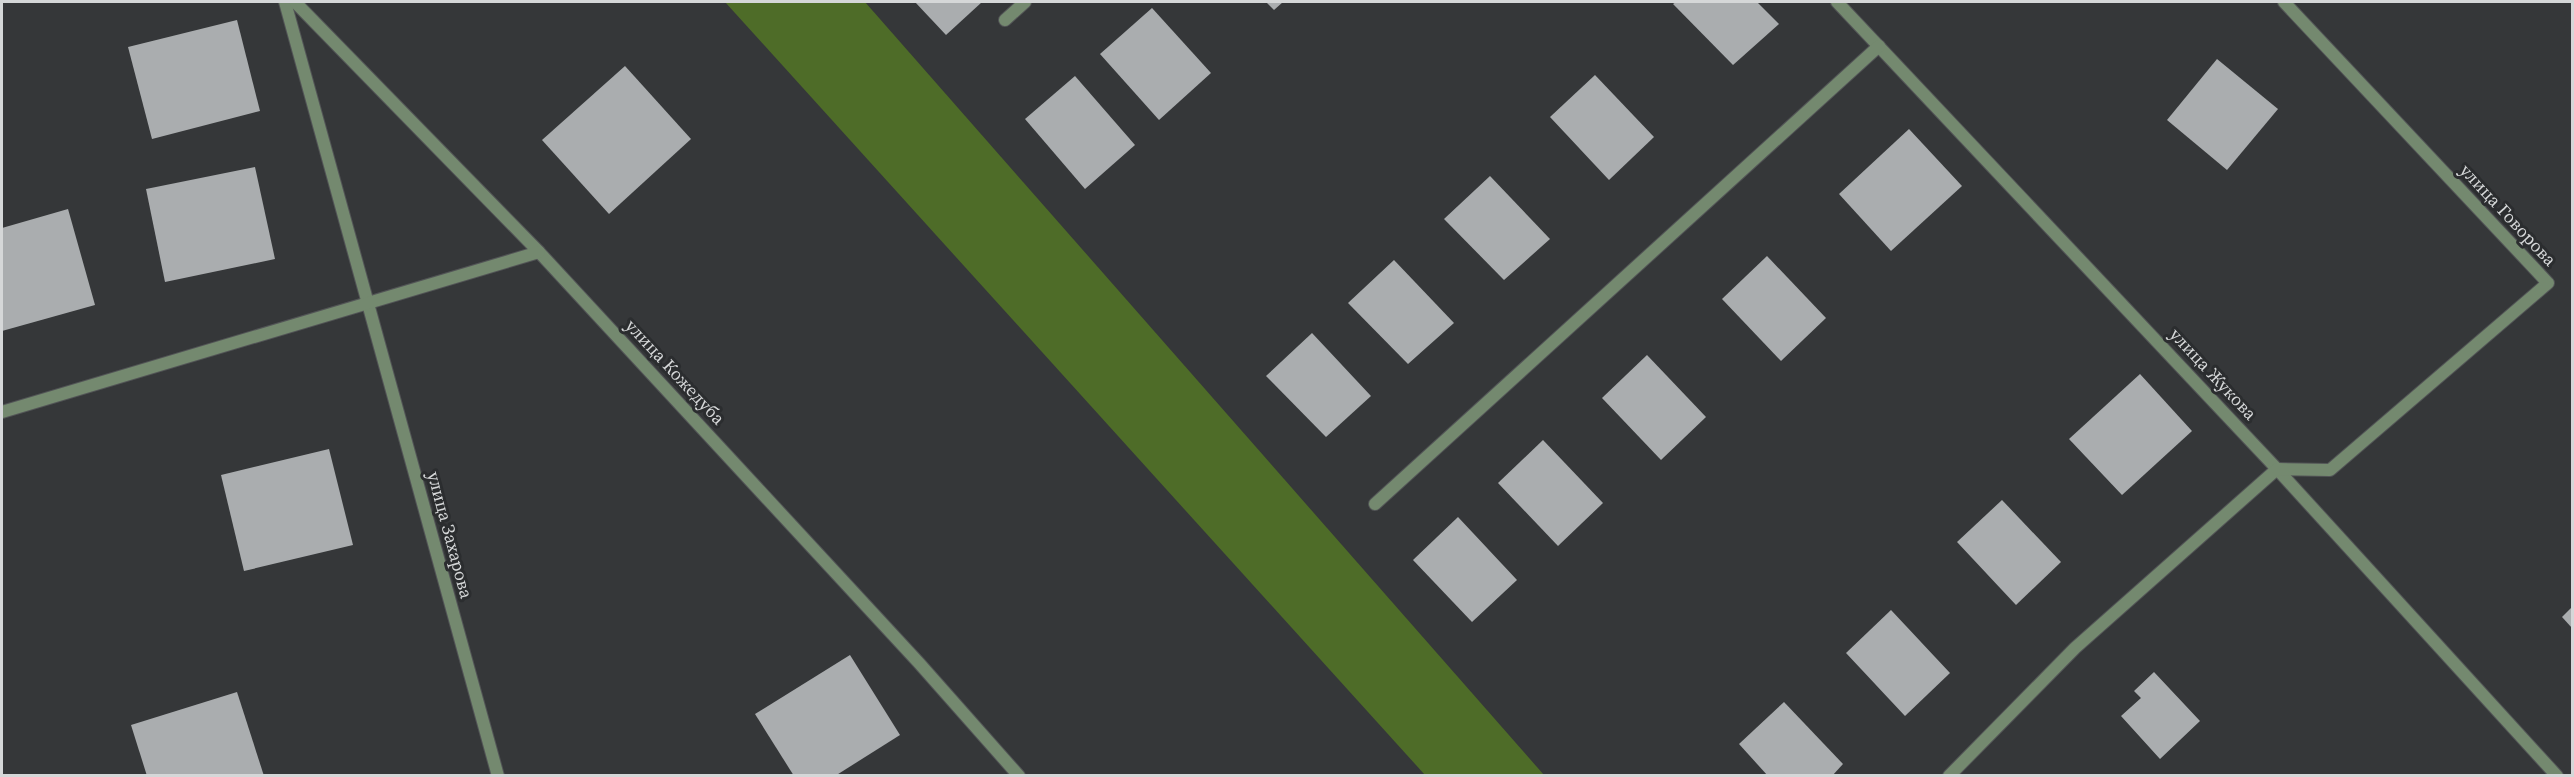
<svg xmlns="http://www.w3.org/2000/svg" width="2574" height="777" viewBox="0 0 2574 777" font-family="'Source Serif 4',serif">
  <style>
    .forest { fill: #4e6c28 }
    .building { fill: #aaadaf }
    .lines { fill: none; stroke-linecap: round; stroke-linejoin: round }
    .street-casing { stroke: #525456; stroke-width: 14 }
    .street { stroke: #74896f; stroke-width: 12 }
    .labels { text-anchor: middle; stroke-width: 6; stroke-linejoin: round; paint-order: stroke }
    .street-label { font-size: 18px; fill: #d5d7d8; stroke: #2b2d2f }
  </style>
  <rect width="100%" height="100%" fill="#353739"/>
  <polygon class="forest" points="725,2 865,2 1544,775 1425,775"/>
  <g class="building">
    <polygon points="915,2 982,2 946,35"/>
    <polygon points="1266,2 1283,2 1274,10"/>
    <polygon points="1676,2 1757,2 1779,24 1733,65 1673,4"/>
    <polygon points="1152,8 1211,73 1159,120 1100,54"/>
    <polygon points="237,20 260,111 152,139 128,47"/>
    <polygon points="2217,59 2278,109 2227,170 2167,120"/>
    <polygon points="625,66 691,139 609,214 542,140"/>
    <polygon points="1595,75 1654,137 1609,180 1550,117"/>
    <polygon points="1075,76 1135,145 1085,189 1025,119"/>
    <polygon points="1909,129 1962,186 1891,251 1839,194"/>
    <polygon points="255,167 275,259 165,282 146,189"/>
    <polygon points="1490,176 1550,239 1504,280 1444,219"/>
    <polygon points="68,209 95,305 2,331 2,228"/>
    <polygon points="1767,256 1826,318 1781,361 1722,299"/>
    <polygon points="1394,260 1454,323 1408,364 1348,303"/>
    <polygon points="1312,333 1371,396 1326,437 1266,376"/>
    <polygon points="1647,355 1706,417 1661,460 1602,398"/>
    <polygon points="2140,374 2192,431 2122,495 2069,439"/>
    <polygon points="1543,440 1603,503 1558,546 1498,483"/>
    <polygon points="329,449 353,545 244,571 221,475"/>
    <polygon points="2002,500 2061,562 2016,605 1957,542"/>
    <polygon points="1458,517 1517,580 1472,622 1413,560"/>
    <polygon points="2572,607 2572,628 2562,617"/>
    <polygon points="1891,610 1950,673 1905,716 1846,653"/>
    <polygon points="850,655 900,735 835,776 794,776 755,714"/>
    <polygon points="2154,672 2200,721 2160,759 2121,716 2141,698 2134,691"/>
    <polygon points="237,692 264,776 147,776 131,725"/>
    <polygon points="1784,702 1843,764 1832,776 1768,776 1739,744"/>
  </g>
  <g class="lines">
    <defs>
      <g id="street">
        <polyline points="285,2 498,776"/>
        <polyline points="295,2 539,252 919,663 1019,776"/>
        <polyline points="1837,2 2277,469 2557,776"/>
        <polyline points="1005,20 1025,2"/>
        <polyline points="2,412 539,252"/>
        <polyline points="1375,504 1879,46"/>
        <polyline points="1949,776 2075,648 2277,469 2330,470 2548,283 2284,2"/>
      </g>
    </defs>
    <use href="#street" class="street-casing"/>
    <use href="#street" class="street"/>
  </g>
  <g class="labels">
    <g class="street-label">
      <text transform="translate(2508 215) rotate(47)" y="6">улица Говорова</text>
      <text transform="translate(675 372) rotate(47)" y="6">улица Кожедуба</text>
      <text transform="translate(2213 374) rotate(47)" y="6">улица Жукова</text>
      <text transform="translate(450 535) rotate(75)" y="6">улица Захарова</text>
    </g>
  </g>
  <rect width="2574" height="777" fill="none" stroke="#d5d7d8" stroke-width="6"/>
</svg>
